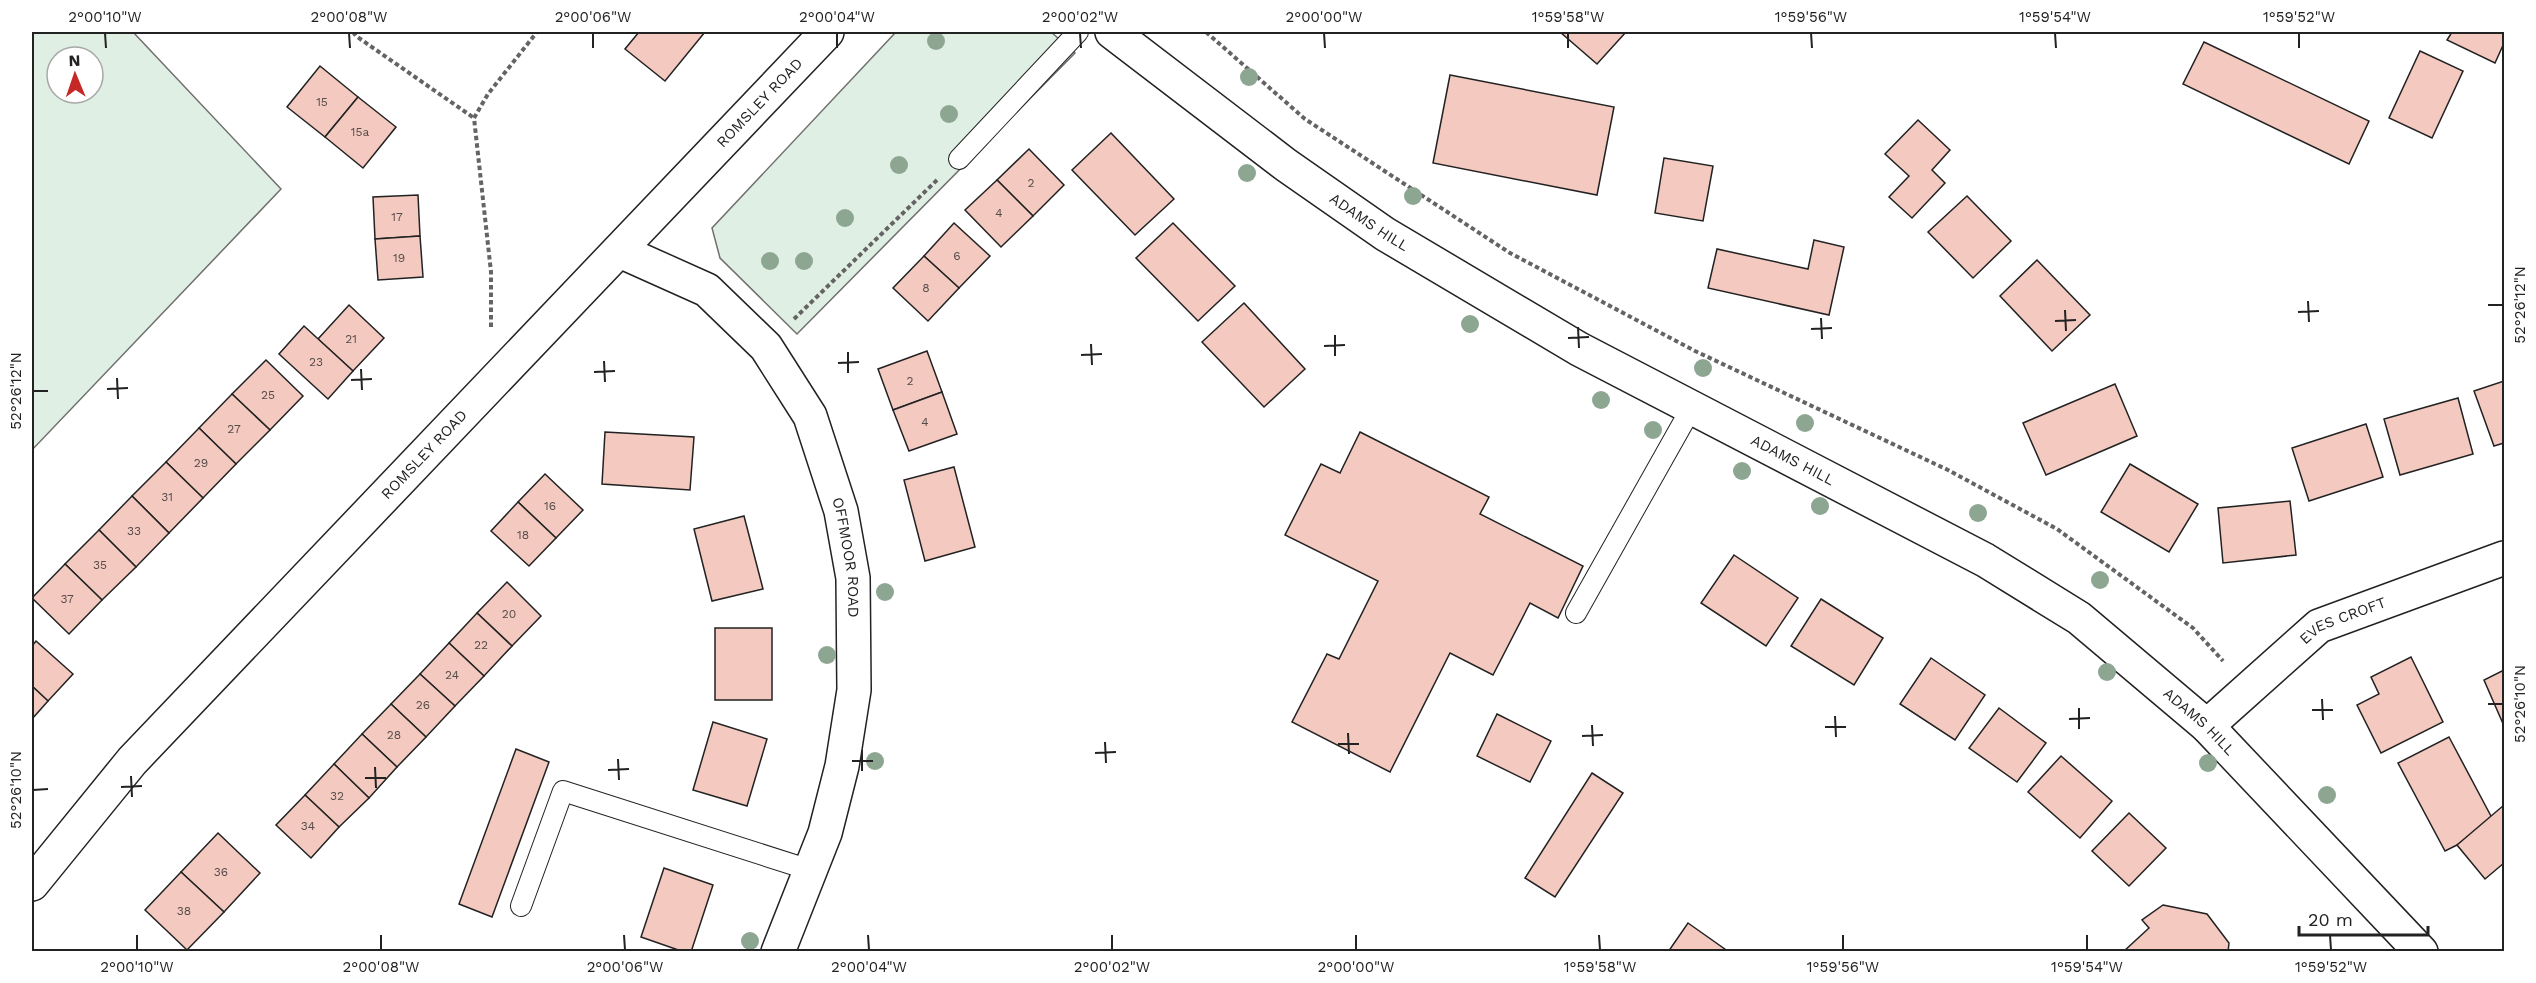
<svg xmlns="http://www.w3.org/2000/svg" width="2536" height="983" viewBox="0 0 2536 983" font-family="'Work Sans',sans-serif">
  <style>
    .green { fill: #e0efe3; stroke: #6f6f6f; stroke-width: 1.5; fill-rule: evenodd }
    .building { fill: #f3c9c0; stroke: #222; stroke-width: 1.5 }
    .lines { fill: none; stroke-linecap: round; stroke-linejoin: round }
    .service-casing { stroke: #222; stroke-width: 22 }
    .minor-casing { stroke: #222; stroke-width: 36 }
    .tertiary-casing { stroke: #222; stroke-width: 36 }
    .path { stroke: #646464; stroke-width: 4; stroke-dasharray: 4.5 3; stroke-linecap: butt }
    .service { stroke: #fff; stroke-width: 20 }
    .minor { stroke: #fff; stroke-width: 33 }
    .tertiary { stroke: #fff; stroke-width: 33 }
    .tree { fill: #8da692 }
    .ticks { fill: none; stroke: #222; stroke-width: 2 }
    .labels { text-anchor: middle; stroke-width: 4.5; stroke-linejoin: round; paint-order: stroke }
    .number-label { font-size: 12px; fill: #564c4a }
    .street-label { font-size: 15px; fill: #222; stroke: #fff }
    .neatline { fill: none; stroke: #222; stroke-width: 2 }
    .ticks-label { font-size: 15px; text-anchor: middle; fill: #222 }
  </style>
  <rect width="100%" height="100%" fill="#fff"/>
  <g class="green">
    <path d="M32 32H133L281 189 32 450ZM57 57H93V93H57Z"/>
    <polygon points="896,32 1051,32 1075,53 797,334 720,258 712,228"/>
  </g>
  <g class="building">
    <polygon points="639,32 705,32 665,81 625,49"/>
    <polygon points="1560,32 1626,32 1597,64"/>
    <polygon points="2452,32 2504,32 2504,43 2495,63 2447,40"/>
    <polygon points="2204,42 2369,121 2349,164 2183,84"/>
    <polygon points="2420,51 2463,71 2432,138 2389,118"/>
    <polygon points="320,66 358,97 325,137 287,107"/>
    <polygon points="1450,75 1614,107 1597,195 1433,163"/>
    <polygon points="358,97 396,127 363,168 325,137"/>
    <polygon points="1918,120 1950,150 1932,170 1945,183 1912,218 1889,197 1909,176 1885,154"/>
    <polygon points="1111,133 1174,199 1135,235 1072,170"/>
    <polygon points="1029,149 1064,185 1033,216 997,180"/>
    <polygon points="1664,158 1713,166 1703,221 1655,213"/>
    <polygon points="997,180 1033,216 1001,247 965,210"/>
    <polygon points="418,195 420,236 375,239 373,197"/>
    <polygon points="1967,196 2011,241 1973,278 1928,232"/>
    <polygon points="954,223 990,256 959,288 924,256"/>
    <polygon points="1173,223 1235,286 1198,321 1136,258"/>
    <polygon points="420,236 423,277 378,280 375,239"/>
    <polygon points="1814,240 1844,247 1829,315 1708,288 1717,249 1808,269"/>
    <polygon points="924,256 959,288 928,321 893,288"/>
    <polygon points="2037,260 2090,315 2052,351 2000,296"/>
    <polygon points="1244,303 1305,369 1264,407 1202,342"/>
    <polygon points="349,305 384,338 353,371 318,339"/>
    <polygon points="304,326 353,371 328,399 279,354"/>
    <polygon points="927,351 942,392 893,410 878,369"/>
    <polygon points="266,360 303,396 270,430 232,394"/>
    <polygon points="2504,381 2504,443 2494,446 2474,391"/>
    <polygon points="2115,384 2137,436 2046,475 2023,423"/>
    <polygon points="942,392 957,434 909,451 893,410"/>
    <polygon points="232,394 270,430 236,464 199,428"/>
    <polygon points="2458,398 2473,454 2400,475 2384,419"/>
    <polygon points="2366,424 2383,477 2309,501 2292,448"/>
    <polygon points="199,428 236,464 203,498 166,462"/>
    <polygon points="605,432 694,437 690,490 602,484"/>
    <polygon points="1360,432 1489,497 1480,514 1583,566 1558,618 1530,603 1493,675 1450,653 1390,772 1292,722 1327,654 1339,659 1378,581 1285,535 1321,464 1340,473"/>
    <polygon points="166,462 203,498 169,533 132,496"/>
    <polygon points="2130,464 2198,504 2169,552 2101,512"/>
    <polygon points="954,467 975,547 925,561 904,480"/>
    <polygon points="545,474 583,510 556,538 518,502"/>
    <polygon points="132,496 169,533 136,567 99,530"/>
    <polygon points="2290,501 2296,555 2223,563 2218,508"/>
    <polygon points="518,502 556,538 529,566 491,531"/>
    <polygon points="744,516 763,589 712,601 694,529"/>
    <polygon points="99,530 136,567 102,600 65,564"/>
    <polygon points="1734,555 1798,598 1766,646 1701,603"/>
    <polygon points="65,564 102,600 69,634 32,598"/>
    <polygon points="507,582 541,616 512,646 477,613"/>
    <polygon points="1821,599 1883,638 1854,685 1791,646"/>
    <polygon points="477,613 512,646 484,676 449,643"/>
    <rect x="715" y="628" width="57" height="72"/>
    <polygon points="36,641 73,674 48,701 32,686 32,646"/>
    <polygon points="449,643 484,676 455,706 420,674"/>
    <polygon points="2411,657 2443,722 2381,753 2357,705 2379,694 2371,677"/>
    <polygon points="1931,658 1985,695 1955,740 1900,704"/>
    <polygon points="2504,670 2504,726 2484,680"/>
    <polygon points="420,674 455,706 426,737 391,704"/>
    <polygon points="32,686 48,701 32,719"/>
    <polygon points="391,704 426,737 397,767 362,734"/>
    <polygon points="1999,708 2046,743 2017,782 1969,748"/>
    <polygon points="1497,714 1551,741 1530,782 1477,756"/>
    <polygon points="713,722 767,739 747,806 693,790"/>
    <polygon points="362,734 397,767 369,798 334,764"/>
    <polygon points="2449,737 2492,818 2457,845 2445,851 2398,763"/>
    <polygon points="516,749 549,762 492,917 459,904"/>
    <polygon points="2061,756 2112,801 2080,838 2028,792"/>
    <polygon points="334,764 369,798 339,827 305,795"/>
    <polygon points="1592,773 1623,793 1555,897 1525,878"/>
    <polygon points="305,795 339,827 311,858 276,825"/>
    <polygon points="2504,805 2504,863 2485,879 2457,845"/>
    <polygon points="2129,813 2166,848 2129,886 2092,851"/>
    <polygon points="218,833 260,873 224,912 181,872"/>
    <polygon points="664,868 713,885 691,952 684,952 641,937"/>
    <polygon points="181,872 224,912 187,950 145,910"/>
    <polygon points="2163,905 2207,914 2229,943 2228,952 2123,952 2149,928 2142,920"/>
    <polygon points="1688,923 1729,952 1668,952"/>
  </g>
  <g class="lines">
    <defs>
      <g id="service">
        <polyline points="959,159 1078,32"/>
        <polyline points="1576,613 1692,407"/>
        <polyline points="521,906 563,791 810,870"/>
      </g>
      <g id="minor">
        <path id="s1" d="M620 251 707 290 766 347 810 416 841 511 853 578 854 690 842 766 825 833 778 952"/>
        <path id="s2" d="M2207 726 2319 626 2504 558"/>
      </g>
      <g id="tertiary">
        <path id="s3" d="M1112 32 1286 165 1385 234 1579 349 1985 560 2079 618 2207 726 2421 952"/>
        <path id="s4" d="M32 884 132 761 827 32"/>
      </g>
    </defs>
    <use href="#service" class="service-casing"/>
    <use href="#minor" class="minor-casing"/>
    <use href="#tertiary" class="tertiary-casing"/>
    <g class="path">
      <polyline points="353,32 356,36 474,118"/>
      <polyline points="1206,32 1305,119 1510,253 1695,351 1948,470 2057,529 2193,628 2223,661"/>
      <polyline points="794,319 937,180"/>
      <polyline points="491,327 491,272 474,118 488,94 537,32"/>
    </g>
    <use href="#service" class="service"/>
    <use href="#minor" class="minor"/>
    <use href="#tertiary" class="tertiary"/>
  </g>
  <g class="tree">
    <circle cx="936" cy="41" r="9"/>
    <circle cx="1249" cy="77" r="9"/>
    <circle cx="949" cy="114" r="9"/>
    <circle cx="899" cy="165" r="9"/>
    <circle cx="1247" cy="173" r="9"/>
    <circle cx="1413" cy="196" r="9"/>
    <circle cx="845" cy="218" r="9"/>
    <circle cx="770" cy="261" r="9"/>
    <circle cx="804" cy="261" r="9"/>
    <circle cx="1470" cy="324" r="9"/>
    <circle cx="1703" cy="368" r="9"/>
    <circle cx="1601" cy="400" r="9"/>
    <circle cx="1805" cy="423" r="9"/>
    <circle cx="1653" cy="430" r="9"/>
    <circle cx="1742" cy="471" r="9"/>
    <circle cx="1820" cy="506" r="9"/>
    <circle cx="1978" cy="513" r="9"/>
    <circle cx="2100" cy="580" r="9"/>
    <circle cx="885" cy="592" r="9"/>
    <circle cx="827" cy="655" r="9"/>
    <circle cx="2107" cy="672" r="9"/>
    <circle cx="875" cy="761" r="9"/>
    <circle cx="2208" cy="763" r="9"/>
    <circle cx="2327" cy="795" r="9"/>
    <circle cx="750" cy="941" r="9"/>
  </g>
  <path class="ticks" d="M105 33 106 48M349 33 350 48M593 33V48M837 33V48M1080 33 1081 48M1324 33 1325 48M1568 33V48M1811 33 1812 48M2055 33 2056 48M2299 33V48M2308 301 2309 322M2488 305H2503M2065 310 2066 331M2298 312 2319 311M1821 318 1822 339M2055 321 2076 320M1578 327 1579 348M1811 329 1832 328M1335 335V356M1568 338 1589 337M1091 344 1092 365M1324 346 1345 345M848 352V373M1081 355 1102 354M604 361 605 382M838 363 859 362M361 369 362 390M594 372 615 371M117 378 118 399M351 380 372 379M107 389 128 388M33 391H48M2322 699 2323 720M2488 704H2503M2079 708V729M2312 710H2333M1835 716 1836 737M2069 719 2090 718M1592 725 1593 746M1825 727H1846M1348 733 1349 754M1582 736 1603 735M1105 742 1106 763M1338 744H1359M862 750V771M1095 753 1116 752M618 759 619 780M852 761H873M375 767 376 788M608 770 629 769M131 776 132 797M365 778H386M121 787 142 786M33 790 48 789M137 935V950M381 935V950M624 935 625 950M868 935 869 950M1112 935V950M1356 935V950M1599 935 1600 950M1843 935V950M2087 935V950M2330 935 2331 950"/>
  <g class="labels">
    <g class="number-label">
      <text x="322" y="106">15</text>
      <text x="360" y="136">15a</text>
      <text x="1031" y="187">2</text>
      <text x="999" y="217">4</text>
      <text x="397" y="221">17</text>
      <text x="957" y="260">6</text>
      <text x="399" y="262">19</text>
      <text x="926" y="292">8</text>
      <text x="351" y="343">21</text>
      <text x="316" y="366">23</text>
      <text x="910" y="385">2</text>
      <text x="268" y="399">25</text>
      <text x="925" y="426">4</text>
      <text x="234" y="433">27</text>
      <text x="201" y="467">29</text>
      <text x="167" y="501">31</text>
      <text x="550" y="510">16</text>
      <text x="134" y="535">33</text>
      <text x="523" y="539">18</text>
      <text x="100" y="569">35</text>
      <text x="67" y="603">37</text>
      <text x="509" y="618">20</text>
      <text x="481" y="649">22</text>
      <text x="452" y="679">24</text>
      <text x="423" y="709">26</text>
      <text x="394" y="739">28</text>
      <text x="337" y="800">32</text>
      <text x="308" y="830">34</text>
      <text x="221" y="876">36</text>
      <text x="184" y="915">38</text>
    </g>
    <g class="street-label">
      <text dy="5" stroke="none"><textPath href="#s4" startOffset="1068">ROMSLEY ROAD</textPath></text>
      <text dy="5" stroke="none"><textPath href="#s3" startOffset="320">ADAMS HILL</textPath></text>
      <text dy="5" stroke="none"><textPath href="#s4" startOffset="582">ROMSLEY ROAD</textPath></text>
      <text dy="5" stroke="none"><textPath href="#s3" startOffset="806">ADAMS HILL</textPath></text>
      <text dy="5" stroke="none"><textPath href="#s1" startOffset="406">OFFMOOR ROAD</textPath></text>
      <text dy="5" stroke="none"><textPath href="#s2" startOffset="174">EVES CROFT</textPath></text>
      <text dy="5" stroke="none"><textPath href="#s3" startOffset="1292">ADAMS HILL</textPath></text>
    </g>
  </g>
  <rect width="2536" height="983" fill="none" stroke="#ffffff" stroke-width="66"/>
  <g transform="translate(75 75) rotate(358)"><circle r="28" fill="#ffffff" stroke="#a7a7a7" stroke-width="1.5"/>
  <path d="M0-4.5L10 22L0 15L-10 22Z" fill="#c62828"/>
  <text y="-9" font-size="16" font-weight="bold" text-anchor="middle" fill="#222222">N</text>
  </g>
  <path d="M2299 926v9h129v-9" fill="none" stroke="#222222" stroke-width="3"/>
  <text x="2308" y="926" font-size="18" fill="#222222" stroke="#ffffff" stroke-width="4.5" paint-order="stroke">20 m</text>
  <rect x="33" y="33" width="2470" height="917" class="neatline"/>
  <g class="ticks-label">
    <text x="105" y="22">2°00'10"W</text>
    <text x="349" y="22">2°00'08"W</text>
    <text x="593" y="22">2°00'06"W</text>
    <text x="837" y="22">2°00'04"W</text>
    <text x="1080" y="22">2°00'02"W</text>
    <text x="1324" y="22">2°00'00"W</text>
    <text x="1568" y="22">1°59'58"W</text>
    <text x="1811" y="22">1°59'56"W</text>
    <text x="2055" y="22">1°59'54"W</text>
    <text x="2299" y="22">1°59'52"W</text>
    <text transform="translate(2520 305) rotate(-90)" y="5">52°26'12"N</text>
    <text transform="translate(16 391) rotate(-90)" y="5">52°26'12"N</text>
    <text transform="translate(2520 704) rotate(-90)" y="5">52°26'10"N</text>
    <text transform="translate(16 790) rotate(-90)" y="5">52°26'10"N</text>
    <text x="137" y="972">2°00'10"W</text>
    <text x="381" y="972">2°00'08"W</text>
    <text x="625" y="972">2°00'06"W</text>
    <text x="869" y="972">2°00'04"W</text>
    <text x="1112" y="972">2°00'02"W</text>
    <text x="1356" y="972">2°00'00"W</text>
    <text x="1600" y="972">1°59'58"W</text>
    <text x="1843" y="972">1°59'56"W</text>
    <text x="2087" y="972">1°59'54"W</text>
    <text x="2331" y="972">1°59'52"W</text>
  </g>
</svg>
